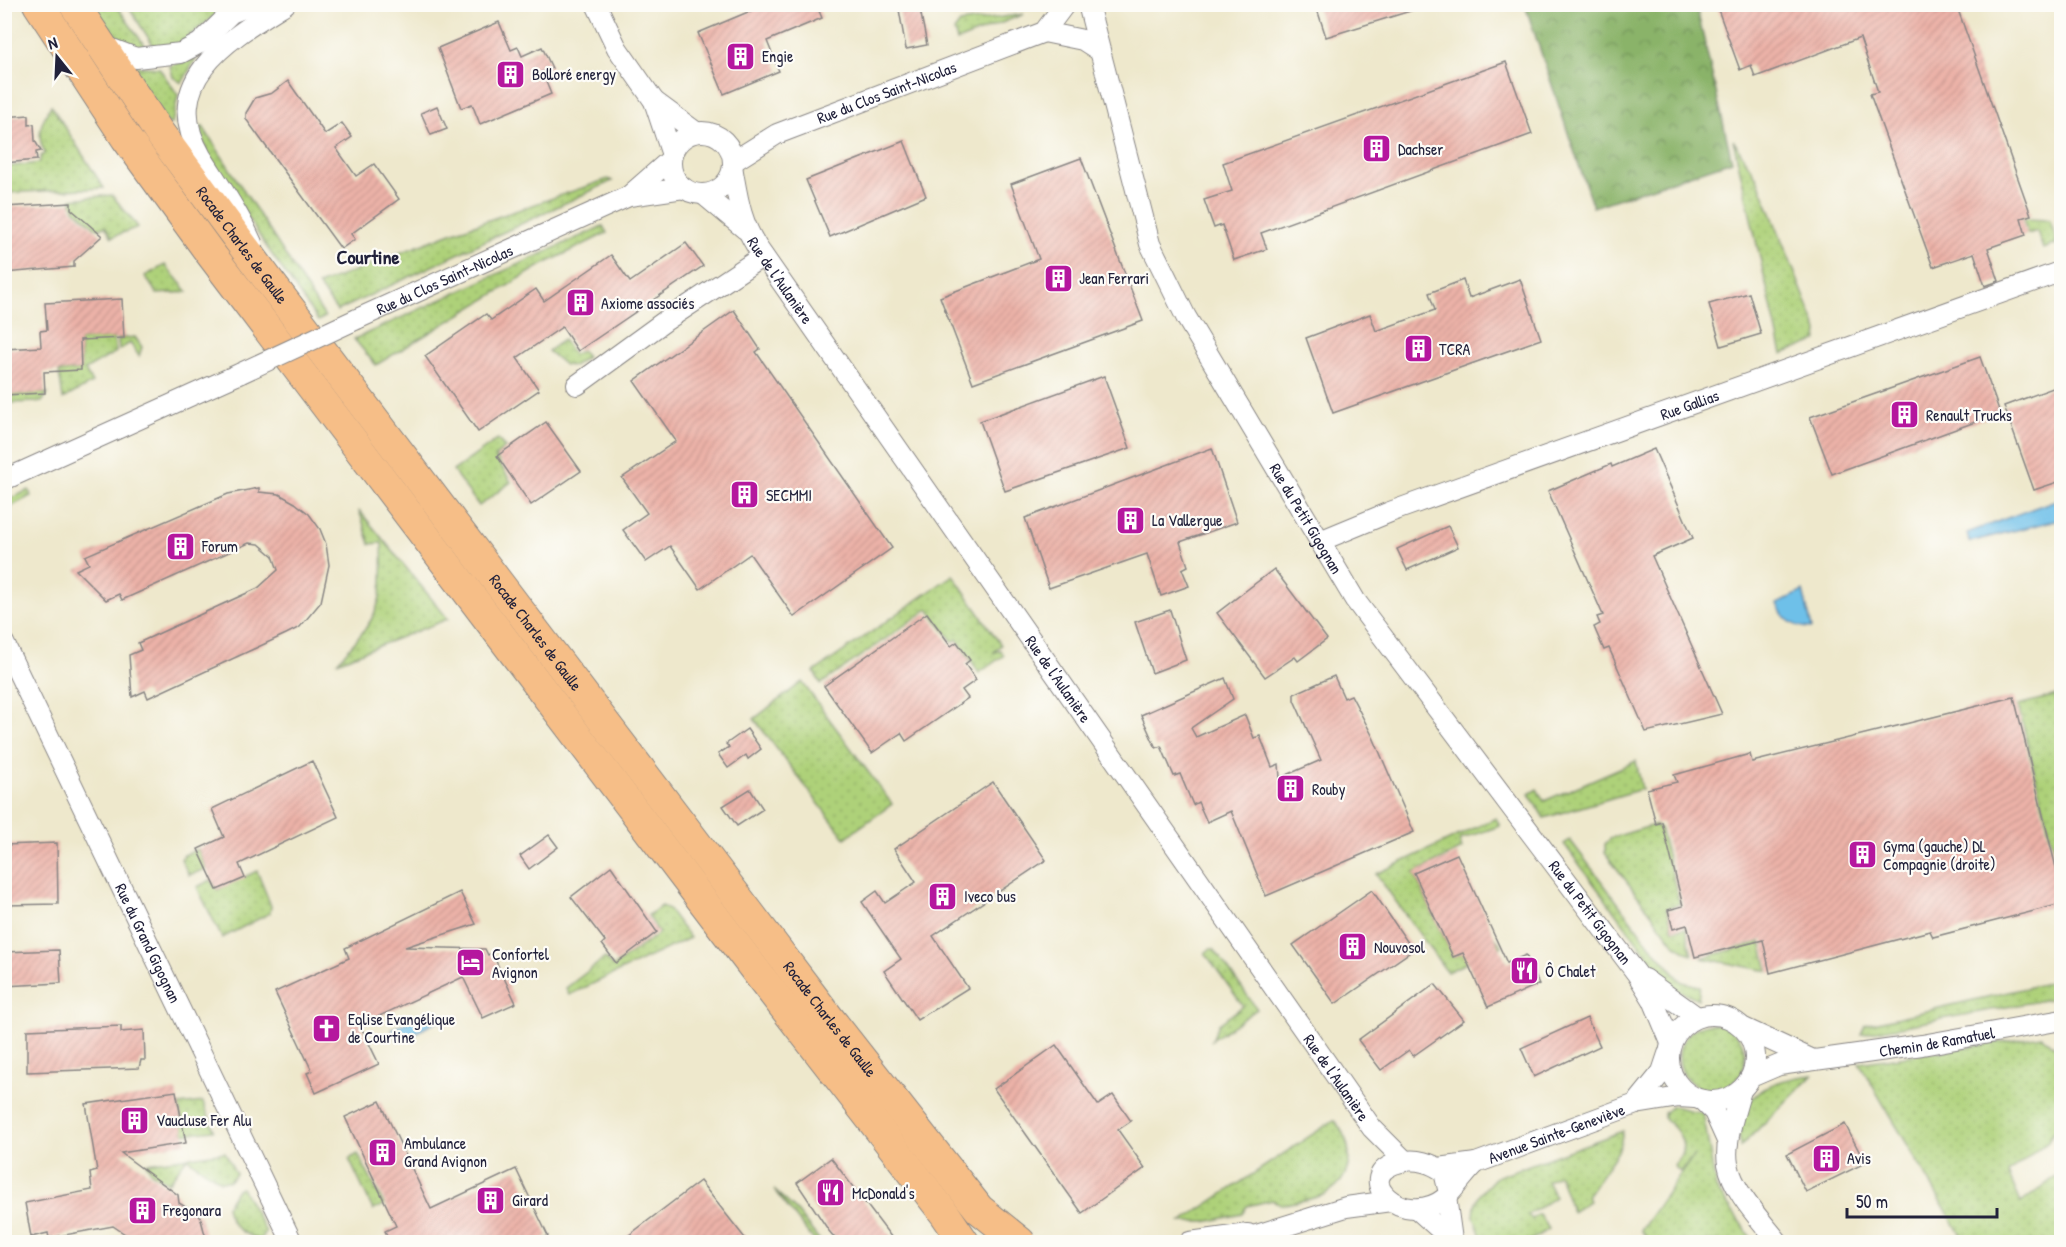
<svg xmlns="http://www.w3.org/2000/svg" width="2066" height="1247" viewBox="0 0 2066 1247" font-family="'Patrick Hand',sans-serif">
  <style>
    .grass { fill: url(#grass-dots); stroke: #687a5a; stroke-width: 1.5 }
    .forest { fill: url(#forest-crowns); stroke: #566a52; stroke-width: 1.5 }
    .water { fill: #6ec0e9; stroke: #487192; stroke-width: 1.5 }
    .building { fill: url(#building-hatch) }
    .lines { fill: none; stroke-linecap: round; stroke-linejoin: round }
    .street-casing { stroke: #888584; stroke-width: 22 }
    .primary-casing { stroke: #888584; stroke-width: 32 }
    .street { stroke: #fff; stroke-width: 20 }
    .primary { stroke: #f6be87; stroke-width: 30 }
    .street-bridge-casing { stroke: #888584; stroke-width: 22; stroke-linecap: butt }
    .street-bridge { stroke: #fff; stroke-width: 20 }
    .labels { text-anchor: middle; stroke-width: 4.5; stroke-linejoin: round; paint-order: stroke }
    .poi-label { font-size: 16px; fill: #22223b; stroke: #fdfcf7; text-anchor: start }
    .street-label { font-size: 16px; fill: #22223b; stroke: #fdfcf7 }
    .quarter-label { font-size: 20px; font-weight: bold; fill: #22223b; stroke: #fdfcf7 }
  </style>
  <defs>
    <pattern id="grass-dots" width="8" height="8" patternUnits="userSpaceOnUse" patternTransform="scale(1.5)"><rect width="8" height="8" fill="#aed179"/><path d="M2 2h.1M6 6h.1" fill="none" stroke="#95b36a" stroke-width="1.8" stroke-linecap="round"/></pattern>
    <pattern id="forest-crowns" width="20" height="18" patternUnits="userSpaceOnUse" patternTransform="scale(1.5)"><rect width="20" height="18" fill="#8ab369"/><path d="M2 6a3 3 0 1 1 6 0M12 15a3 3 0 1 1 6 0" fill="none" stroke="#709158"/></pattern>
    <pattern id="building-hatch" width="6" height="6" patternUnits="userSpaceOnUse" patternTransform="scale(1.5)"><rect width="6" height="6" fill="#ecb2a8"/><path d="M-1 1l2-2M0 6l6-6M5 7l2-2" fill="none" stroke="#ca9992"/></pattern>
  </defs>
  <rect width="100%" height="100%" fill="#fdfcf7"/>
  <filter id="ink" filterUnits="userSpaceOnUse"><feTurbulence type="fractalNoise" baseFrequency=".0167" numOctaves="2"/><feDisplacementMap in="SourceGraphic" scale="12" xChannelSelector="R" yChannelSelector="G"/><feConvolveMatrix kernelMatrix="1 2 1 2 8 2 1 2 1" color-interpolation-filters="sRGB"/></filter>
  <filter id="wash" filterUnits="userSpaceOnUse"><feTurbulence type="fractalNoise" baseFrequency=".008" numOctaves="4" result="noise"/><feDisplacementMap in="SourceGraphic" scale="24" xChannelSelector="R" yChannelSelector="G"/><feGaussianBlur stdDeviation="1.35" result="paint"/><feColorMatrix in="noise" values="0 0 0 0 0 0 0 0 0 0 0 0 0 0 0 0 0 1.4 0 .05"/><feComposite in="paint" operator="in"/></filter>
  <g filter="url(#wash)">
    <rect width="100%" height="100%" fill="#eee8cc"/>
    <g class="grass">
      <polygon points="89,5 116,5 148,50 142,52 104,29"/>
      <polygon points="127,5 227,5 180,44 155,48"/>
      <polygon points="1024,14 957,41 954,31 960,23"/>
      <polygon points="192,58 195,60 182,83 173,77 170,66"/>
      <polygon points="129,66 159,68 178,95 172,124 167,123"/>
      <path d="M51 105 104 188 5 193V167L39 163 41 156 45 153C35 134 41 123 51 105Z"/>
      <polygon points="199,127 203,127 325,317 318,321 264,243 207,153"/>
      <polygon points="1733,140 1757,178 1818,331 1817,341 1782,354"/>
      <polygon points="608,179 612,181 337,311 318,285 451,233"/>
      <polygon points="112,195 138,227 112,237 106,227 96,228 74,209 71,199"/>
      <polygon points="2023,219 2050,220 2057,244 2043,249 2037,231 2028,234"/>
      <polygon points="603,226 607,233 542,265 376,365 354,339"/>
      <polygon points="165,265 188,292 157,294 145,276"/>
      <polygon points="135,337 142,347 139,356 130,343 119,350 118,339"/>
      <polygon points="114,338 116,352 85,370 92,383 63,399 59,372 81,370 80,340"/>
      <polygon points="563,340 573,354 582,351 587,357 573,366 565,365 548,351"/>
      <polygon points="48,393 42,402 5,403 5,395"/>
      <polygon points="498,439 505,448 495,456 511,482 479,506 453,471"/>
      <polygon points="29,490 31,496 12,506 5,529 5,501"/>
      <path d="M359 510 448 619 337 662C380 615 384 607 382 543L370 544Z"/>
      <polygon points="953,575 1001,645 993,653 1000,650 1004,655 979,673 957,639 953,642 928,609 821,684 814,672"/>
      <polygon points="802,682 892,804 845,838 754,719"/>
      <polygon points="2061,694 2062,696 2061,879 2018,705"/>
      <polygon points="1636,761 1642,789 1544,818 1529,794 1537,789 1544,801"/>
      <polygon points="1496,818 1500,826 1459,840 1462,849 1414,873 1453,957 1495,938 1502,946 1447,972 1376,874"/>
      <polygon points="1654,825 1660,828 1680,904 1667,908 1673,930 1686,928 1692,955 1675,945 1605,853 1605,844 1611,838"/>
      <polygon points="1570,840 1650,945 1682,982 1700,986 1698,999 1671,987 1564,844"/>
      <polygon points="198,849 206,869 189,875 181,859 184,855"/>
      <polygon points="257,871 271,906 270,913 222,938 197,887 211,880 217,890"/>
      <polygon points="662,906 670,911 690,938 569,995 566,988 605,958 613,967 659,933 648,915"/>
      <polygon points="1761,942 1768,971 1701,958"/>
      <polygon points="1210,949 1214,949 1257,1009 1212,1040 1219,1024 1243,1006 1205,953"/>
      <polygon points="2061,980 2061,997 1861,1034 1865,1025"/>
      <circle cx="1712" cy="1057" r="33"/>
      <polygon points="2042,1036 2061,1052 2061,1120 2048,1141 2008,1173 2021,1203 2059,1174 2061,1168 2061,1242 1965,1242 1859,1063"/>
      <path d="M1813 1075 1740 1147C1735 1095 1767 1080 1813 1075Z"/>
      <polygon points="203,1102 214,1130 184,1134 179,1105"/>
      <path d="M1672 1106 1703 1113 1716 1188 1754 1242H1650L1641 1230 1694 1155 1680 1172 1674 1166C1691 1147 1681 1132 1664 1118V1113Z"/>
      <path d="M1334 1120C1354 1143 1356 1176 1327 1193 1315 1200 1295 1201 1281 1205L1273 1200 1247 1206 1242 1214 1205 1222H1181Z"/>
      <polygon points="1623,1131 1619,1150 1587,1196 1589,1201 1572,1212 1559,1175 1547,1181 1555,1197 1528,1215 1532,1219 1539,1214 1549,1229 1528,1242 1517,1242 1514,1238 1507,1242 1483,1242 1474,1217 1475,1206 1479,1195 1496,1177"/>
      <polygon points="225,1152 236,1174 229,1181 220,1181 187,1158 168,1183 151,1172 146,1163"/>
      <polygon points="358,1154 384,1205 373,1210 349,1159"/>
      <path d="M242 1188 266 1232 259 1240C242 1233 230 1227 226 1207L237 1189Z"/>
      <polygon points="774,1190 794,1208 821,1242 815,1242"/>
    </g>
    <polygon class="forest" points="1525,5 1696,5 1732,161 1593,207"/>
    <g class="water">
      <polygon points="2061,498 2061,519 1969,542 1967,533"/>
      <path d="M1803 591 1812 628C1794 628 1784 620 1777 604Z"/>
      <polygon points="434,1009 439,1021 398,1041 392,1029"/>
    </g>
    <g id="blocks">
      <g class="building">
        <polygon points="767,4 816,4 822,18 767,41 779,71 724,94 698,33"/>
        <polygon points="898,4 919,4 927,45 906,49"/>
        <polygon points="1330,4 1420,4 1420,8 1326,37 1317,9"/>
        <polygon points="1716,4 1956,4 2031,215 2021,218 2026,235 1988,248 1999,281 1985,286 1974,253 1933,267 1870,94 1878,92 1860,38 1755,77 1751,65 1740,70"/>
        <polygon points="499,22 511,50 518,47 522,56 542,47 552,68 542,72 551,94 480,124 472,104 461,108 438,48"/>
        <polygon points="1506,62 1532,134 1261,233 1267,249 1234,260 1222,225 1214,228 1204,200 1232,191 1223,163"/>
        <polygon points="288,81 325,134 342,123 352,137 336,148 356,176 374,164 399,199 351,234 355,239 341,249 246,119 246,113 255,98 272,93"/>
        <polygon points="437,106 447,129 431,135 421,113"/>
        <polygon points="29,115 29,125 34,124 35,141 41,151 36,152 37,160 4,163 4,117"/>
        <polygon points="904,141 926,196 830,237 806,180"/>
        <polygon points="1081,158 1143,321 973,383 940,297 1039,259 1011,184"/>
        <polygon points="71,203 71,209 102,236 74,261 74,267 4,273 4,207"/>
        <polygon points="686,243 703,266 578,351 562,327 517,358 539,390 478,432 425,356 486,314 491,320 536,289 544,301 611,255 630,282"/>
        <polygon points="1520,279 1541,339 1333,413 1306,338 1370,314 1376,331 1435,310 1429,293 1463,280 1469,298"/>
        <polygon points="1749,293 1761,334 1721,346 1709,304"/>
        <polygon points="122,299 124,338 80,340 81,370 44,372 45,393 4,395 4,349 41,347 40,331 47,330 45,303"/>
        <polygon points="734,310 760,349 756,352 892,548 794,617 750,554 700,589 670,546 646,562 623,530 647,513 622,478 676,441 634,381"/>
        <polygon points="1980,357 2000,413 1832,474 1810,417"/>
        <polygon points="1104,376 1130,448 1005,491 980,421"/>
        <polygon points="2061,385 2061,481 2034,490 2004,406"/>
        <polygon points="546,422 581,471 531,505 497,456"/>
        <polygon points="1212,448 1237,522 1180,542 1188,566 1182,569 1189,586 1161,596 1147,554 1049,588 1025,518"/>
        <polygon points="1654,449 1693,538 1652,556 1722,714 1646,732 1609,648 1604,650 1594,627 1600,624 1597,617 1603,615 1548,491 1611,464 1612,467"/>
        <polygon points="259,488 259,492 279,494 295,503 309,514 320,529 326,544 329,565 321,602 300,627 286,634 148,698 145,691 132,697 129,655 141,650 138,643 258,588 278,570 273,556 259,544 249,543 122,600 119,594 106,600 76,570 89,564 85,556 228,494"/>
        <polygon points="1448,526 1458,547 1407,570 1397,549"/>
        <polygon points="1274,569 1327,639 1298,661 1295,657 1265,677 1217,613"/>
        <polygon points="1170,610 1186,660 1152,673 1135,622"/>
        <polygon points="927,613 951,646 957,642 970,660 965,664 976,680 962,690 968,698 906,741 901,733 872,753 824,686"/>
        <polygon points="1334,676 1344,698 1351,695 1373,737 1414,832 1266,896 1231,811 1207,822 1198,802 1193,805 1180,774 1174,776 1161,746 1156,748 1141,715 1225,678 1233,699 1191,728 1196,737 1245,715 1254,738 1260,736 1272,767 1279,764 1280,778 1321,760 1294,700 1294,694"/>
        <polygon points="2014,697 2061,888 2061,904 1933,937 1930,931 1770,973 1763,940 1695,957 1687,925 1673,929 1668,910 1683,906 1662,822 1656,824 1647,789 1677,782 1674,775 1750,754 1752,762"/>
        <polygon points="747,729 761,749 748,759 746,755 728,768 718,754 729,747 726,744"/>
        <polygon points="312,761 338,817 239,864 245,878 217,890 198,849 224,837 212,809"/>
        <polygon points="993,782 1046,860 933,936 968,988 917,1020 884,971 901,959 862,902 877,891 885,903 916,882 894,849"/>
        <polygon points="750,789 763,809 737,826 723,806"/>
        <polygon points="549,835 558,847 529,869 520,856"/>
        <polygon points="57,843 58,904 4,905 4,845"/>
        <polygon points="1457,854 1507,963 1526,955 1539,984 1488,1007 1463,953 1453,957 1414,873"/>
        <polygon points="611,866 657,932 616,963 602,944 605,941 571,897"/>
        <polygon points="1372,890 1413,950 1335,1004 1293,945"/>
        <polygon points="460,892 476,924 405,947 485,949 488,955 492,953 516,1003 483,1018 463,977 360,1025 379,1064 316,1093 307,1073 312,1071 275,992 349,958 345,948"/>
        <polygon points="59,950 61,983 4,986 4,952"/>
        <polygon points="1435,984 1464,1020 1413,1056 1409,1050 1381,1070 1358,1040"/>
        <polygon points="1587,1018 1600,1046 1534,1077 1521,1048"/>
        <polygon points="121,1026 121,1032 144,1030 145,1060 141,1060 139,1068 27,1072 27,1030"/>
        <polygon points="1056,1045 1098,1105 1113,1095 1131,1121 1118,1130 1145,1168 1082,1213 994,1089"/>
        <polygon points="176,1091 186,1143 121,1153 178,1195 179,1203 200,1216 207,1242 137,1242 113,1226 49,1238 48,1233 31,1237 25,1203 92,1190 90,1173 97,1171 86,1104"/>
        <polygon points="380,1101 431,1209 516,1169 548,1236 534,1242 390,1242 385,1231 396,1226 345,1117"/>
        <polygon points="1845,1124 1865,1163 1806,1192 1787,1154"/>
        <polygon points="831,1158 895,1242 838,1242 829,1231 797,1183"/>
        <polygon points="700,1181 748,1242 620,1242"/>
      </g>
    </g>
  </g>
  <g filter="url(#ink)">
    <use href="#blocks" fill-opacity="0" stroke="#888584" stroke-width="1.5"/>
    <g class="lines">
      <defs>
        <g id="street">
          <polyline points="596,4 617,48 654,101 672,155"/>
          <path id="s1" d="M1088 4 1150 244 1186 317 1355 600 1637 974 1653 1000 1671 1043"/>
          <polyline points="1044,32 1083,40 1100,51"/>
          <polyline points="102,45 136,58 181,53 200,43 231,13 254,4"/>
          <polyline points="654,101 696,132"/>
          <circle cx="702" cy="163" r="31"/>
          <path id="s2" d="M734 161 777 134 1044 32 1065 4"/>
          <path id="s3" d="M733 172C738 200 741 222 757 247L1372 1128 1405 1161"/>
          <polyline points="703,194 745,229"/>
          <polyline points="630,195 671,159"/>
          <path d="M252 243C238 211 219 185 201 156 157 80 231 38 285 4"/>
          <path id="s4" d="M357 319 629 196 684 188"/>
          <polyline points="577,385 665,321 763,256"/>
          <polyline points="4,480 241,373"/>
          <path id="s5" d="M1320 541 1390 512 2062 271"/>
          <path id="s6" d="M4 643 292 1242"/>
          <polyline points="1644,979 1697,1017"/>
          <circle cx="1712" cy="1058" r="43"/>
          <polyline points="1744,1028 1811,1059"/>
          <path id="s7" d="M1751 1077 1779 1065 1922 1045 2062 1020"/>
          <path d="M1741 1090C1735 1113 1724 1141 1728 1164 1733 1192 1761 1220 1778 1242"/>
          <polyline points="1702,1100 1714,1112 1728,1143"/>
          <polyline points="1636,1104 1662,1072 1668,1054"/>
          <path id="s8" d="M1439 1168 1476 1163 1636 1104 1679 1097 1695 1098"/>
          <path d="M1449 1193 1444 1172C1432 1163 1416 1158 1401 1162 1347 1175 1403 1231 1445 1198 1456 1188 1465 1173 1476 1163"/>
          <polyline points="1446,1197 1452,1240"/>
          <polyline points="1417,1209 1454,1242"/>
          <polyline points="1190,1242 1248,1234"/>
          <polyline points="1234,1242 1346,1207 1391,1201"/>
        </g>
        <g id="primary">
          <polyline points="38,4 126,138 210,253 759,975 945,1214 964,1242"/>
          <path id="s9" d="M74 4 158 131 269 281 829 1018 979 1209 1020 1242"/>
        </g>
      </defs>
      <use href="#street" class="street-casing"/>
      <use href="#primary" class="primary-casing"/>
      <use href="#street" class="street"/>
      <use href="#primary" class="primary"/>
      <defs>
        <polyline id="street-bridge" points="241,373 357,319"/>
      </defs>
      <use href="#street-bridge" class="street-bridge-casing"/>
      <use href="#street-bridge" class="street-bridge"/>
    </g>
  </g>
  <defs>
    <symbol id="building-square" viewBox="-11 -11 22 22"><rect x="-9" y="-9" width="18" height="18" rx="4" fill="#b5179e" stroke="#fdfcf7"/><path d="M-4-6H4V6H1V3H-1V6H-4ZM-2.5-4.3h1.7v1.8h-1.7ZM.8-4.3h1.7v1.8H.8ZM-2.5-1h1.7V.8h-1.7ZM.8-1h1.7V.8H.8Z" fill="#fff"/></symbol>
    <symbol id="hotel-square" viewBox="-11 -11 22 22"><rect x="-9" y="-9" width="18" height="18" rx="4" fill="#b5179e" stroke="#fdfcf7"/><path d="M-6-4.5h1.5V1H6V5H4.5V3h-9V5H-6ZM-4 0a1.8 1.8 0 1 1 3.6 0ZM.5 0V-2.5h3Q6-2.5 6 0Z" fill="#fff"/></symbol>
    <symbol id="restaurant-square" viewBox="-11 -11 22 22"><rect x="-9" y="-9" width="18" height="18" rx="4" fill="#b5179e" stroke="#fdfcf7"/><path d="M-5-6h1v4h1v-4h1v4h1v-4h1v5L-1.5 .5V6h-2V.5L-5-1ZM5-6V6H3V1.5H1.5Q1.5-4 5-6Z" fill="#fff"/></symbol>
    <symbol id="church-square" viewBox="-11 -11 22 22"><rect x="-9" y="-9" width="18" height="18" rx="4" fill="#b5179e" stroke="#fdfcf7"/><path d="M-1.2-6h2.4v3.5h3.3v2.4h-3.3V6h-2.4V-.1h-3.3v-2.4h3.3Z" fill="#fff"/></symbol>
  </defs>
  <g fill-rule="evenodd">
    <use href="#building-square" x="724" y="40" width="33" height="33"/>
    <use href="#building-square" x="494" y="58" width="33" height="33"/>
    <use href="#building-square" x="1360" y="132" width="33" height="33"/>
    <use href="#building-square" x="1042" y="262" width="33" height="33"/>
    <use href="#building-square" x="564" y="286" width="33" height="33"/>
    <use href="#building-square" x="1402" y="332" width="33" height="33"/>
    <use href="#building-square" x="1888" y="398" width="33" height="33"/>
    <use href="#building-square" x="728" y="478" width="33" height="33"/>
    <use href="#building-square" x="1114" y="504" width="33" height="33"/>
    <use href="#building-square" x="164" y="530" width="33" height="33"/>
    <use href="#building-square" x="1274" y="772" width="33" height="33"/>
    <use href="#building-square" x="1846" y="838" width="33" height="33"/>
    <use href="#building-square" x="926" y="880" width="33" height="33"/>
    <use href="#building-square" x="1336" y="930" width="33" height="33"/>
    <use href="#hotel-square" x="454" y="946" width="33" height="33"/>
    <use href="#restaurant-square" x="1508" y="954" width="33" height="33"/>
    <use href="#church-square" x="310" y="1012" width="33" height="33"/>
    <use href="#building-square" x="118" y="1104" width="33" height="33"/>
    <use href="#building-square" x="366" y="1136" width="33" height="33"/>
    <use href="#building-square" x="1810" y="1142" width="33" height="33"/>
    <use href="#restaurant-square" x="814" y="1176" width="33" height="33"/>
    <use href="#building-square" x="474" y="1184" width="33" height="33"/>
    <use href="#building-square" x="126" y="1194" width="33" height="33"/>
  </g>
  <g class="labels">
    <g class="poi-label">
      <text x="762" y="62">Engie</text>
      <text x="532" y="80">Bolloré energy</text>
      <text x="1398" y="155">Dachser</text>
      <text x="1079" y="284">Jean Ferrari</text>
      <text x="601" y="309">Axiome associés</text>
      <text x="1439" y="355">TCRA</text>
      <text x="1926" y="421">Renault Trucks</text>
      <text x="766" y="501">SECMMI</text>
      <text x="1152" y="526">La Vallergue</text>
      <text x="202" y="552">Forum</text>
      <text x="1312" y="795">Rouby</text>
      <text x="1883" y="852">Gyma (gauche) DL<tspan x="1883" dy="18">Compagnie (droite)</tspan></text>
      <text x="964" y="902">Iveco bus</text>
      <text x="1374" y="953">Nouvosol</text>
      <text x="492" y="960">Confortel<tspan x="492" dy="18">Avignon</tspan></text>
      <text x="1545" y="977">Ô Chalet</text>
      <text x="348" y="1025">Eqlise Evangélique<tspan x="348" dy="18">de Courtine</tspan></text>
      <text x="156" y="1126">Vaucluse Fer Alu</text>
      <text x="404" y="1149">Ambulance<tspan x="404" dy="18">Grand Avignon</tspan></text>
      <text x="1847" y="1164">Avis</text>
      <text x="852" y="1199">McDonald's</text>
      <text x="512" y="1206">Girard</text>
      <text x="163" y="1216">Fregonara</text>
    </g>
    <g class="street-label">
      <text dy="6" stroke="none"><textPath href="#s2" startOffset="168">Rue du Clos Saint-Nicolas</textPath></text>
      <text dy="6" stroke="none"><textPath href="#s9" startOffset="294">Rocade Charles de Gaulle</textPath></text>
      <text dy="6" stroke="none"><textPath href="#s4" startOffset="96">Rue du Clos Saint-Nicolas</textPath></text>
      <text dy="6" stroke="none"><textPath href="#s3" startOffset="120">Rue de l'Aulanière</textPath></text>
      <text dy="6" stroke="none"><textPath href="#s5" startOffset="394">Rue Gallias</textPath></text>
      <text dy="6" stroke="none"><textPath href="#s1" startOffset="564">Rue du Petit Gigognan</textPath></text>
      <text dy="6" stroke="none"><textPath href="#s9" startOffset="780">Rocade Charles de Gaulle</textPath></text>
      <text dy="6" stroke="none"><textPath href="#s3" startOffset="606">Rue de l'Aulanière</textPath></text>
      <text dy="6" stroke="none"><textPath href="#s1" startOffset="1050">Rue du Petit Gigognan</textPath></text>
      <text dy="6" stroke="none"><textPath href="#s6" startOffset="333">Rue du Grand Gigognan</textPath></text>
      <text dy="6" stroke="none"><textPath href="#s9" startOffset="1266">Rocade Charles de Gaulle</textPath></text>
      <text dy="6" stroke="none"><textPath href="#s7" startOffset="190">Chemin de Ramatuel</textPath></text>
      <text dy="6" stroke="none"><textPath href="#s3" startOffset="1092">Rue de l'Aulanière</textPath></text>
      <text dy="6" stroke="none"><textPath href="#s8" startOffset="123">Avenue Sainte-Geneviève</textPath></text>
    </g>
    <g class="quarter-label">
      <text x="368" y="264">Courtine</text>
    </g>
  </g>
  <rect width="2066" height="1247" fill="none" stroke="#fdfcf7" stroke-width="24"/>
  <g transform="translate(57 57) rotate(342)" stroke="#fdfcf7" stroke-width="4.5" paint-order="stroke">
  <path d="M0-4.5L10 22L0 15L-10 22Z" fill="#22223b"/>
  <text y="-9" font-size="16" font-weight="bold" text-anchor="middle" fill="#22223b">N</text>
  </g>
  <path d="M1847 1208v9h150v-9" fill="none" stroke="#22223b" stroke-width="3"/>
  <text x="1856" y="1208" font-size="18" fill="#22223b" stroke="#fdfcf7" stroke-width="4.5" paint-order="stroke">50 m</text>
</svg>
